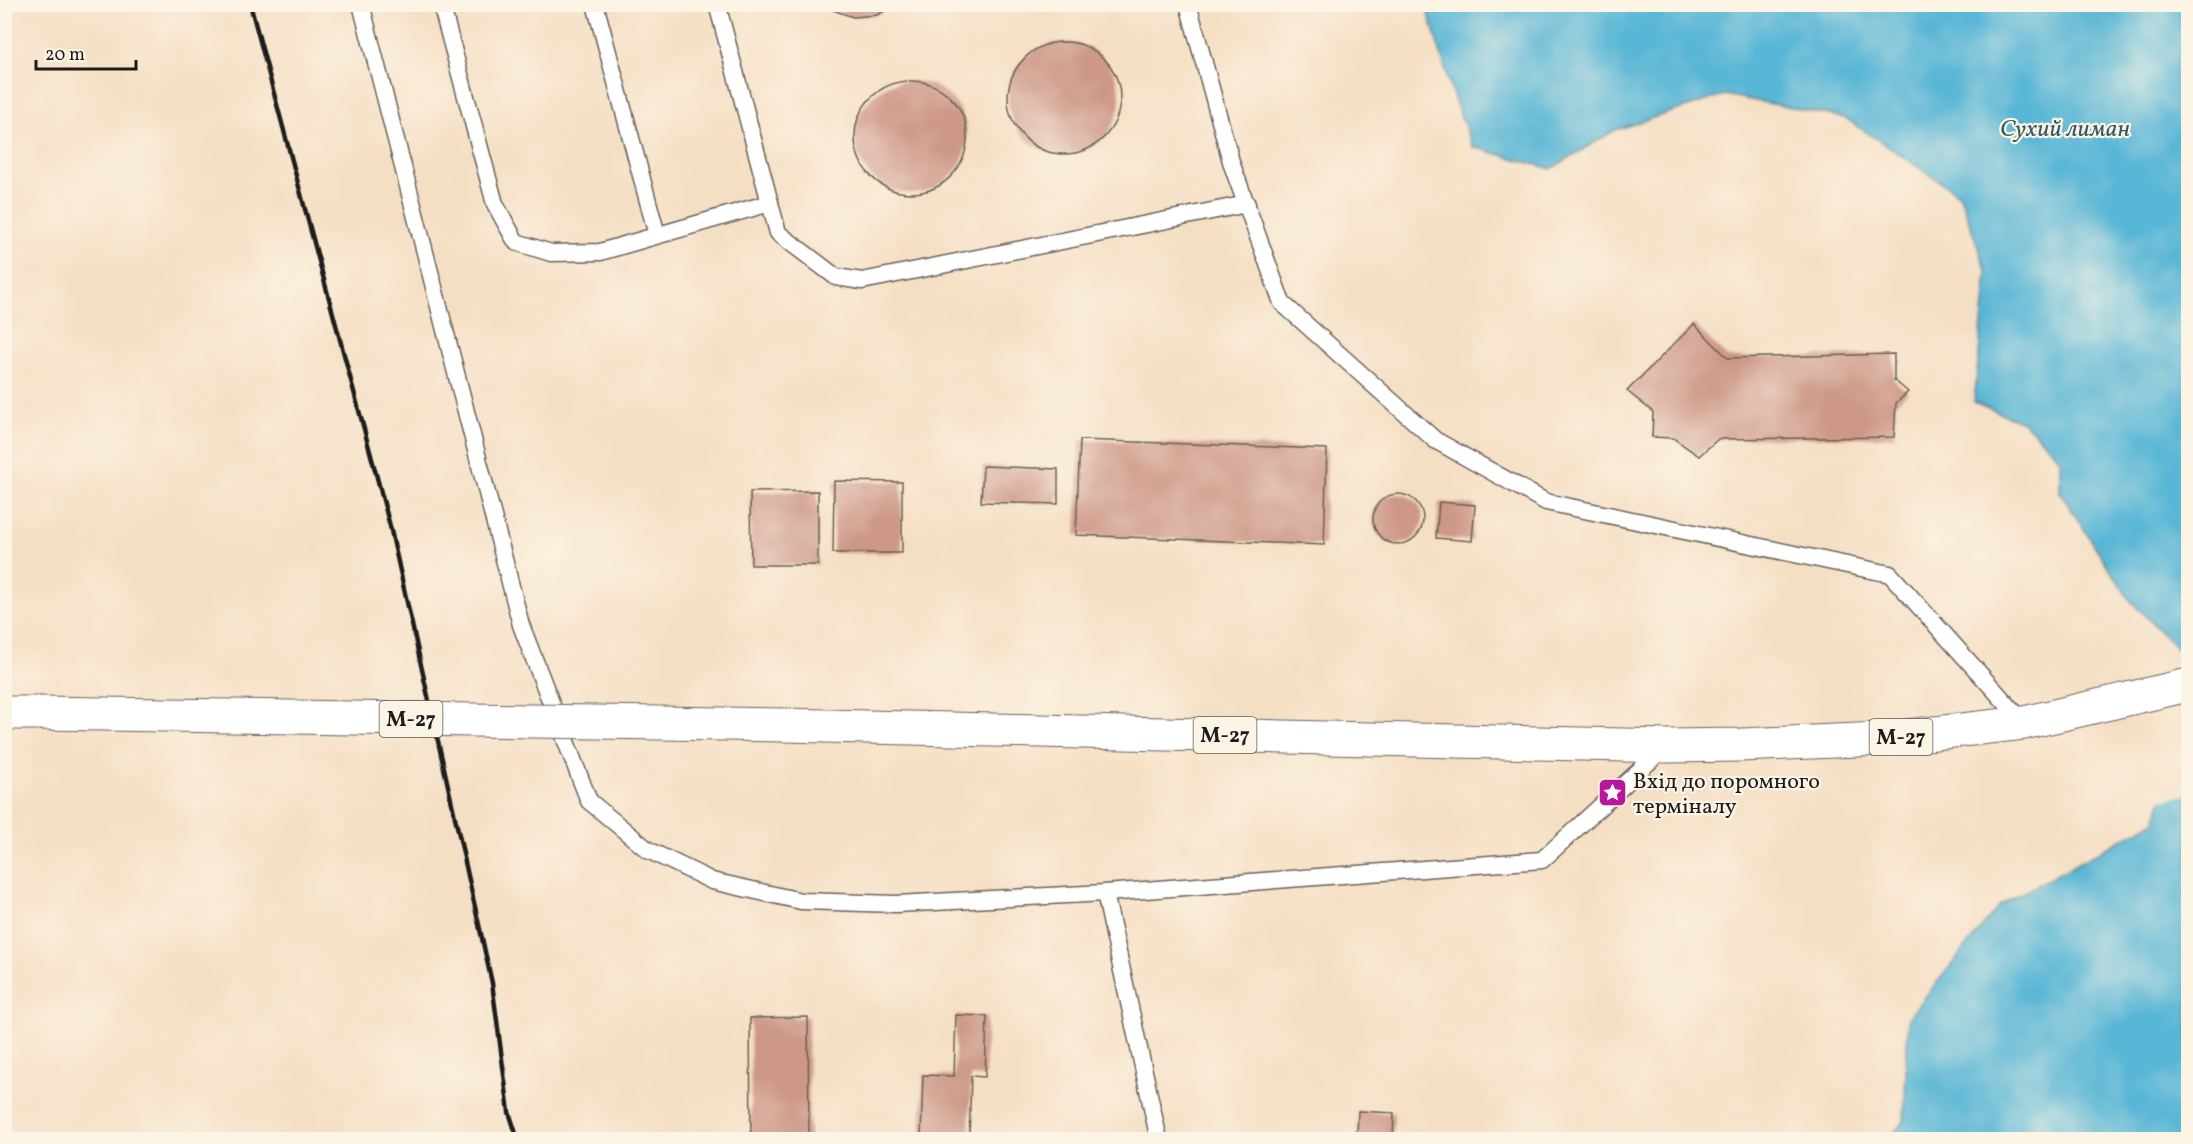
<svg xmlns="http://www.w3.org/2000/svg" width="2193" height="1144" viewBox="0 0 2193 1144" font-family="Vollkorn,serif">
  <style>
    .water { fill: #58b6d6; stroke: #3a6979; stroke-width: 1.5 }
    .pier { fill: #f5dfc4 }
    .building { fill: #cd9888 }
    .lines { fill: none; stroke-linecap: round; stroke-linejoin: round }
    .service-casing { stroke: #686057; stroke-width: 19 }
    .primary-casing { stroke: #686057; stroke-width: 35 }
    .service { stroke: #fff; stroke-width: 16 }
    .primary { stroke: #fff; stroke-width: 33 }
    .rail { stroke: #1c1c1c; stroke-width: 4.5 }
    .primary-bridge-casing { stroke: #686057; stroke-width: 35; stroke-linecap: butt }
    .primary-bridge { stroke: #fff; stroke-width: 33 }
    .labels { text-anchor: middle; stroke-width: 4.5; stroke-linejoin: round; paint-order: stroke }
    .shield { fill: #fcf5e5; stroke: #5f5d58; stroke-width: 1.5 }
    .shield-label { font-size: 21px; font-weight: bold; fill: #1c1c1c }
    .poi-label { font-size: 22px; fill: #1c1c1c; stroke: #fcf5e5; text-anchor: start }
    .water-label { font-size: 24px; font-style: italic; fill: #345a66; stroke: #fcf5e5 }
  </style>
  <rect width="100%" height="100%" fill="#fcf5e5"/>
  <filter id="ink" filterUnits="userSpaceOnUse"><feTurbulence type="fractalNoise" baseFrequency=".0167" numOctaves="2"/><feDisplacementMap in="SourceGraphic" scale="12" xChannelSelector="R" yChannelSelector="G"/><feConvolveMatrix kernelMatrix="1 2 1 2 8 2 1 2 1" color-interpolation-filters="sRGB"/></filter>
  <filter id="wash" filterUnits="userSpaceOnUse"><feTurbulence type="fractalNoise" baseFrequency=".008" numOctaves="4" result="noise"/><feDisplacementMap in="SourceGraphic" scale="24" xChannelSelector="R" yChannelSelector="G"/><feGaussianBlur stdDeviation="1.35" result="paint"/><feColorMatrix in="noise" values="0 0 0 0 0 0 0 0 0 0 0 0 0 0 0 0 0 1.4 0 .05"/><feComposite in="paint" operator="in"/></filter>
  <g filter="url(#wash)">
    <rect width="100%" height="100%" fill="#f5dfc4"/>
    <polygon class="water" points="1426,5 2188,5 2188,1139 1888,1139 1904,1121 1908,1018 2000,905 2155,822 2177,744 2185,657 2129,599 2060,492 2060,459 2025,423 1974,402 1987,273 1960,195 1845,118 1725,95 1615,130 1551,169 1473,147 1455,102"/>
    <polygon class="pier" points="2188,707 2188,794 2158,801 2174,743 2177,710"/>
    <g id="blocks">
      <g class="building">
        <polygon points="826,4 897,4 877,15 853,17 833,10"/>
        <circle cx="1064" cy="98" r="56"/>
        <circle cx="911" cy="137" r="56"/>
        <polygon points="1694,324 1728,358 1894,354 1894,380 1908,392 1896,403 1894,437 1718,439 1699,456 1673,438 1652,437 1653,412 1627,391"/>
        <polygon points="1080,440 1327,449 1324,545 1076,535"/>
        <polygon points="983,466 1058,469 1058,504 981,502"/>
        <polygon points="834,481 902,482 902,553 833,553"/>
        <polygon points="818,491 818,565 751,565 750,492"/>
        <circle cx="1398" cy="519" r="25"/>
        <polygon points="1439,502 1475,505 1472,541 1436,538"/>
        <polygon points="956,1015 987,1016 985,1077 971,1076 969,1140 921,1139 923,1075 954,1076"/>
        <polygon points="808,1017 809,1140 751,1140 750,1018"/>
        <polygon points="1358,1111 1394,1113 1393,1140 1357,1140"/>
      </g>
    </g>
  </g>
  <g filter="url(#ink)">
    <use href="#blocks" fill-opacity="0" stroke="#686057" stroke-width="1.5"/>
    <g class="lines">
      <defs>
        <g id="service">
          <polyline points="361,4 521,625 589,801 648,850 712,881 801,901 896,904 1105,893 1542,860 1664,748"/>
          <polyline points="441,4 495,204 516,242 551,253 600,252 770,203"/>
          <polyline points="595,4 657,235"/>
          <polyline points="717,4 778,233 836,277 862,281 1247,204"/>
          <polyline points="1188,4 1232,165 1282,303 1435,440 1546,502 1890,574 2024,723"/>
          <polyline points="1105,893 1159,1140"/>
        </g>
        <g id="primary">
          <polyline points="4,713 39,713"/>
          <polyline points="783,725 1667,746 1741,745 1881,739 2024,723 2188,685"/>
        </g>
      </defs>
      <use href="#service" class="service-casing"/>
      <use href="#primary" class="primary-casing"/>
      <use href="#service" class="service"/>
      <use href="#primary" class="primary"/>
      <polyline class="rail" points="250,4 390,526 492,983 509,1112 518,1140"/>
      <defs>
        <polyline id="primary-bridge" points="39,713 783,725"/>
      </defs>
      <use href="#primary-bridge" class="primary-bridge-casing"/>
      <use href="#primary-bridge" class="primary-bridge"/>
    </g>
  </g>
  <defs>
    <symbol id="sight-square" viewBox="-11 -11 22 22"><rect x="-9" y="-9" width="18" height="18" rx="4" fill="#b5179e" stroke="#fcf5e5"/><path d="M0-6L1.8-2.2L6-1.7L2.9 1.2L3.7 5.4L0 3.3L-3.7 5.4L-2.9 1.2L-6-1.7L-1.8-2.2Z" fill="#fff"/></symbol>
  </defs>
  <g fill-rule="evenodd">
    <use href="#sight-square" x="1596" y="776" width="33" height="33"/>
  </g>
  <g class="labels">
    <g class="shield">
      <rect x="379.5" y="701" width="63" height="36" rx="4.5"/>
      <rect x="1193.5" y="717" width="63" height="36" rx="4.5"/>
      <rect x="1869.5" y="719" width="63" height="36" rx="4.5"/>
    </g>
    <g class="shield-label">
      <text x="411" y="726">М-27</text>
      <text x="1225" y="742">М-27</text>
      <text x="1901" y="744">М-27</text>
    </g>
    <g class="poi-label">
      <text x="1633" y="788">Вхід до поромного<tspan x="1633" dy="25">терміналу</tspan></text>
    </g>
    <g class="water-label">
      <text x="2065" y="136">Сухий лиман</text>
    </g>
  </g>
  <rect width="2193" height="1144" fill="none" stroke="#fcf5e5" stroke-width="24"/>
  <path d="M36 60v9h100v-9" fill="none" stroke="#1c1c1c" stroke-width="3"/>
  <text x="45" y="60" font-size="18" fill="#1c1c1c" stroke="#fcf5e5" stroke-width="4.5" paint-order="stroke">20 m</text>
</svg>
